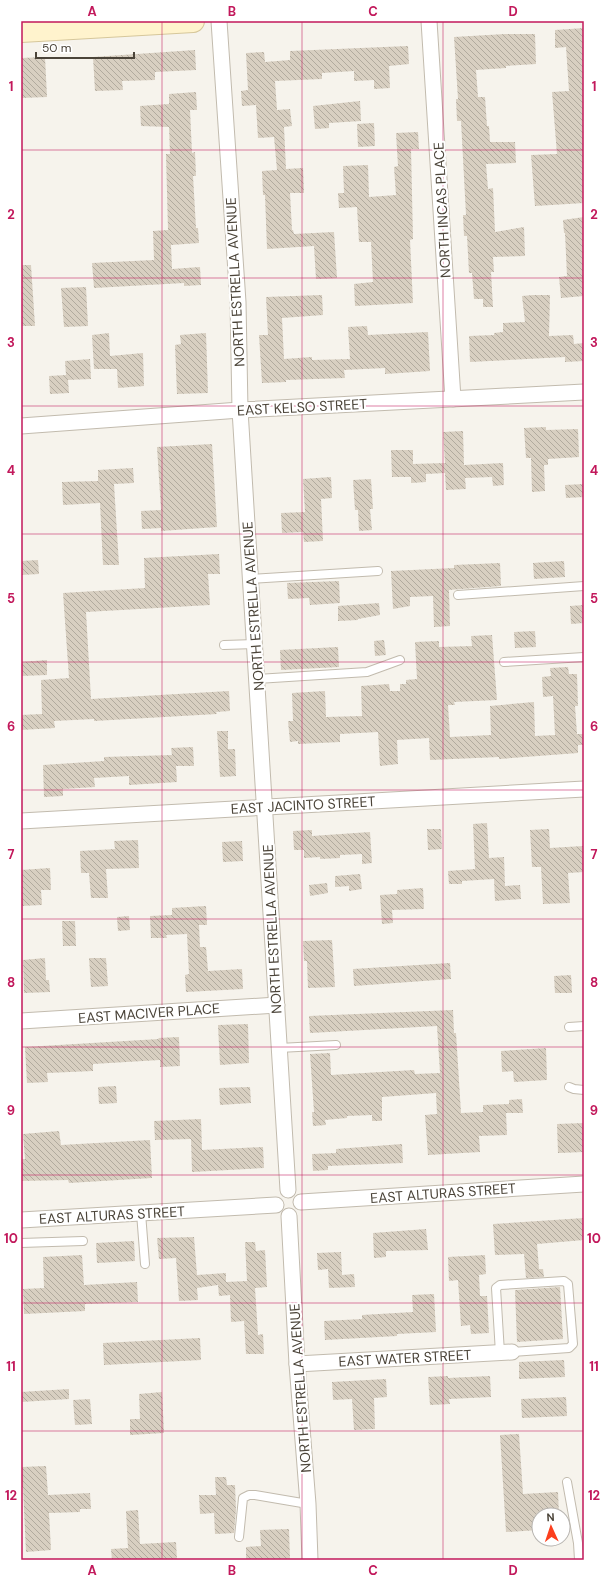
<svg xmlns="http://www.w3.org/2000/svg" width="605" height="1581" viewBox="0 0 605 1581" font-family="'DM Sans',sans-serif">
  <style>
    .building { fill: url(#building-back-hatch) }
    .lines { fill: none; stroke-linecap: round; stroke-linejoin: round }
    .lane-casing { stroke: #c2bbae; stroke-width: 10 }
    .street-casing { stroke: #c2bbae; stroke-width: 17 }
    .secondary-casing { stroke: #d6c79b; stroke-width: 24 }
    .lane { stroke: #fff; stroke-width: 8 }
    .street { stroke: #fff; stroke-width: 15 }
    .secondary { stroke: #fff3cd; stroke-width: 22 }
    .grid { fill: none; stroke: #c2185b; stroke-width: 1; stroke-opacity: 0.55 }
    .labels { text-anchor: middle; stroke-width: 4; stroke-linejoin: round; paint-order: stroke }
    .street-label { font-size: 14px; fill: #4b4439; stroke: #fff }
    .neatline { fill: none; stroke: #c2185b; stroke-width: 1.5 }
    .grid-label { font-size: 13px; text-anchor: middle; font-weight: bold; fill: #c2185b }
  </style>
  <defs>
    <pattern id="building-back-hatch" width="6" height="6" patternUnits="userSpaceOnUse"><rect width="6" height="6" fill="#d8cfc1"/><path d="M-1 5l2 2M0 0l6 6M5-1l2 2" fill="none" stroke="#b1aa9e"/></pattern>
  </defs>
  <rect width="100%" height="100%" fill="#f6f3ec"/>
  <g class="building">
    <polygon points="584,28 584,203 535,206 531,155 557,154 552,92 569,91 566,47 555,48 555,30"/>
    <polygon points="505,34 535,34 536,64 506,66 506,68 476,70 478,97 485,97 487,126 489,126 490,142 515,142 516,163 486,164 488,189 493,188 495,232 524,227 525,256 493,257 494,272 491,272 493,307 483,307 483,299 474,299 472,273 469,273 467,236 464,236 463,215 466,215 461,121 457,121 456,99 458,99 454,37"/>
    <polygon points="408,46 409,64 389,66 390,88 374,89 374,80 354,81 354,71 322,73 322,79 275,81 277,110 290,109 292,126 284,127 286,169 303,168 304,193 290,193 292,230 293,230 294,234 334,232 337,278 316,279 314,246 267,249 265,195 263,195 262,171 277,170 274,137 258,138 256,105 242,106 241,91 248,90 246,53 264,52 265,62 290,60 290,51"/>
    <polygon points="195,50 196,70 155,72 155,80 122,81 123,90 95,91 93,57"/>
    <polygon points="45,57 47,97 21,98 21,58"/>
    <polygon points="196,92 197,110 190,110 192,153 195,152 196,176 193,176 196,228 198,228 199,243 171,245 172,269 200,267 201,285 184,286 184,283 94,288 92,263 154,260 153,231 168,230 166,154 170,154 169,127 141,126 140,106 169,104 169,94"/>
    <polygon points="360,101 361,121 329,123 329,128 315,129 313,106"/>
    <polygon points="374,123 375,146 358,147 357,124"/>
    <polygon points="418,132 419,149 411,149 413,239 410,240 413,303 355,306 354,284 373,282 371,242 359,242 357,207 339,208 338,193 344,193 343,166 368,165 369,197 396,195 394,167 398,166 396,133"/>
    <polygon points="584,217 584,296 561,298 559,277 567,276 565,233 564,233 563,220"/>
    <polygon points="21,265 31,265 35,326 21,326"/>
    <polygon points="86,287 88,326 64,327 61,288"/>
    <polygon points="322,295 323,315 282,318 284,359 312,357 312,360 350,359 348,327 367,326 368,335 428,332 430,371 385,374 385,368 344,370 345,378 286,380 286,382 262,383 259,335 268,335 266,297"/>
    <polygon points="533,295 550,295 549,336 573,335 574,344 584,343 584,361 565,362 565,357 470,362 469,336 494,335 494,333 503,332 503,323 525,322 522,296"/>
    <polygon points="109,333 110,356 143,353 144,386 118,388 117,369 94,369 92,335"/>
    <polygon points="206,333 208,393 177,394 175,345 181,344 180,335"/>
    <polygon points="90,359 91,379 68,380 69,393 50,394 49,376 66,375 65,361"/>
    <polygon points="546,427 546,430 578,429 579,457 548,459 548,465 544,465 545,491 532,492 531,458 526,458 524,428"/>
    <polygon points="463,431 464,465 503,463 504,485 493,486 492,477 465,478 466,489 446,490 445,473 426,474 426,482 411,483 411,477 392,477 391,450 413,450 413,464 445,463 443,432"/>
    <polygon points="212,444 217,527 161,531 161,528 142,529 141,511 161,510 157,447"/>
    <polygon points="133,468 134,483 114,484 119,565 103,565 100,503 63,505 62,482 98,481 98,470"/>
    <polygon points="331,477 332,498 321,499 323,541 304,542 303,532 282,533 281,513 305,512 303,479"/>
    <polygon points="371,479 373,509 370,509 372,530 359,531 358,510 355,510 353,480"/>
    <polygon points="584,484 584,497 566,498 565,485"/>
    <polygon points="219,554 220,574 208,574 210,605 86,612 91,699 229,691 230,711 216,712 217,714 94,721 94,719 54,721 55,728 21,730 21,715 42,714 41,680 69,678 63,593 145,588 144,558"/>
    <polygon points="38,560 39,574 21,575 21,561"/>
    <polygon points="564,561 565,577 534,579 533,563"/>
    <polygon points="500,563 501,586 449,590 450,626 434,627 433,596 410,597 410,606 393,609 391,571 454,568 454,565"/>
    <polygon points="339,581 340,603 310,605 309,598 288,599 287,583"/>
    <polygon points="379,603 380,615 358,619 358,620 338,621 338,606"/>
    <polygon points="584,605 584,623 571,624 570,606"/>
    <polygon points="535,631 536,647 515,648 514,632"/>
    <polygon points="492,635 497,700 454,702 455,705 448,705 450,737 491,735 490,706 534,702 535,736 555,735 553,696 543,697 542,677 551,676 550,668 568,667 569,674 577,674 578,706 575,706 577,734 584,734 584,745 578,745 578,753 499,759 499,757 430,760 429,738 397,740 398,764 380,766 378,732 340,734 340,742 298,744 298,741 290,742 288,721 293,721 292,693 325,691 326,717 362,716 361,686 389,684 390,691 400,691 400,684 406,684 406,680 417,679 415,642 439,641 439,647 472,646 471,636"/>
    <polygon points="384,640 386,655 375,656 374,641"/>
    <polygon points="338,647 339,667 281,670 280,650"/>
    <polygon points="47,660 47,675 21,676 21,662"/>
    <polygon points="217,731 228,731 228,749 235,749 236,776 220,777"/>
    <polygon points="193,747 194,766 176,766 177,782 129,785 129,776 94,778 95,787 63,789 63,796 44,797 43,765 104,761 104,757 172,755 171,748"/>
    <polygon points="487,823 489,858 504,857 505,886 520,885 521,899 495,901 494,879 462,881 462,884 449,884 448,871 475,869 473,824"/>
    <polygon points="427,829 441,829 442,849 428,850"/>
    <polygon points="549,829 550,848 583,846 584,872 568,873 570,903 543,904 541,867 532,867 530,830"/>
    <polygon points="312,830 312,836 370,832 372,863 362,864 362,854 340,855 340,858 320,859 320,857 304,858 304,850 294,850 293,831"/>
    <polygon points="138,840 139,868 106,869 108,898 91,898 89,873 81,873 80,851 115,849 114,841"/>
    <polygon points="242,841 243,861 223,862 222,842"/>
    <polygon points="50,868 51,890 41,890 42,905 21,906 21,870"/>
    <polygon points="360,874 362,889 349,891 349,886 335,887 335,876"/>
    <polygon points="327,883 328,893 310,896 309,885"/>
    <polygon points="423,888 424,909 392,910 393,923 382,924 380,895 397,894 397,890"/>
    <polygon points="206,906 207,925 199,925 200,947 206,947 208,971 242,969 243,989 186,992 185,975 189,974 187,934 166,935 167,938 151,938 150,916 172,915 172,908"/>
    <polygon points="129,916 130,930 118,931 117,917"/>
    <polygon points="62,921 75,921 76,946 63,946"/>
    <polygon points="332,940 335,987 308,988 307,961 304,961 303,941"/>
    <polygon points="45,958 46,980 49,980 50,992 24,993 23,960"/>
    <polygon points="89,958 106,958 108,986 91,987"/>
    <polygon points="450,963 451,979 354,986 353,969"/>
    <polygon points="571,975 572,993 555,993 554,976"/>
    <polygon points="453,1010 454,1033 456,1033 461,1113 483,1112 483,1105 509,1104 509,1100 522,1099 523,1113 506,1113 507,1135 479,1136 480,1152 428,1155 425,1115 437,1114 436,1093 382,1097 382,1121 372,1121 372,1115 347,1116 347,1118 325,1120 326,1125 313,1126 312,1112 314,1112 310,1054 330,1053 331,1075 414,1070 415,1074 440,1073 437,1026 310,1033 309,1016"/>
    <polygon points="248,1024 249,1063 220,1065 218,1025"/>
    <polygon points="179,1037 180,1066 160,1067 160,1060 93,1064 93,1071 47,1073 48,1082 27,1083 25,1047 159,1039 158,1038"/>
    <polygon points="546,1048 547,1080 514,1082 513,1071 502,1072 501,1051"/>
    <polygon points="116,1086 117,1103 99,1104 98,1087"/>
    <polygon points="250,1087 251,1103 220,1105 219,1088"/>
    <polygon points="201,1119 202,1150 263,1147 264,1168 192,1172 191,1139 155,1140 154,1121"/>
    <polygon points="584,1123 584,1152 558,1153 557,1124"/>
    <polygon points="59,1131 61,1145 150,1140 152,1178 69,1183 68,1180 21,1181 21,1159 25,1159 23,1134"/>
    <polygon points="402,1144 403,1163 328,1166 328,1170 313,1171 312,1154 336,1153 336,1149"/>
    <polygon points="584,1218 584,1240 537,1244 539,1269 543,1269 544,1277 526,1278 524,1254 495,1255 493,1224"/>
    <polygon points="426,1229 428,1250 386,1251 386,1257 374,1258 373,1233"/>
    <polygon points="194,1237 197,1275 226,1273 226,1282 247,1281 245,1242 255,1242 256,1251 265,1250 267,1287 255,1288 258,1335 263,1334 264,1354 246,1354 244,1321 231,1322 230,1295 219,1296 218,1285 197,1288 198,1300 179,1301 176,1258 159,1259 157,1238"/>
    <polygon points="134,1241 135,1261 97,1263 96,1243"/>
    <polygon points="341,1252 342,1275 354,1274 355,1287 329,1288 328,1269 318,1270 317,1253"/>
    <polygon points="82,1255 84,1285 137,1282 138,1302 85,1304 85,1311 24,1314 23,1289 44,1288 43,1257"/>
    <polygon points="485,1255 486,1274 479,1275 480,1296 487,1296 489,1333 471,1334 470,1325 461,1326 458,1280 449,1281 448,1257"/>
    <polygon points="560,1287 563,1339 517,1342 515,1290"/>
    <polygon points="434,1294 436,1332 397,1334 397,1336 325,1340 324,1321 362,1319 362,1315 413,1312 412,1295"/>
    <polygon points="200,1338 201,1360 104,1365 103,1343"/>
    <polygon points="564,1360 565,1377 519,1379 519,1362"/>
    <polygon points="448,1376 448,1378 490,1376 491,1397 449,1399 450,1404 430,1405 428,1377"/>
    <polygon points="386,1379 387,1397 374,1398 375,1429 354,1430 352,1399 333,1400 332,1382"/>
    <polygon points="69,1389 69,1399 21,1402 21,1392"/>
    <polygon points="162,1392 164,1433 130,1435 130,1419 140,1419 139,1394"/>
    <polygon points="566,1397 567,1416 522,1418 521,1399"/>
    <polygon points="90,1399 92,1424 75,1425 73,1400"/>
    <polygon points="519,1434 523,1494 558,1492 559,1515 539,1515 539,1530 506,1532 500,1435"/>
    <polygon points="46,1466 48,1495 90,1493 91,1509 80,1509 80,1512 49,1513 51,1550 26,1552 23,1487 21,1487 22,1467"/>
    <polygon points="215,1477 226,1477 227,1485 235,1485 236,1510 234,1533 215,1534 214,1513 200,1514 199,1495 216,1495"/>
    <polygon points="138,1510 140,1544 176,1542 177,1560 112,1560 111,1549 128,1548 126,1511"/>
    <polygon points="289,1529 290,1560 246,1560 246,1547 261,1546 260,1530"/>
  </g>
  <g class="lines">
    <defs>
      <g id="lane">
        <polyline points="251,579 378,571"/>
        <polyline points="458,595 584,586"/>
        <polyline points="224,645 255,644"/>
        <polyline points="504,662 584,657"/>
        <polyline points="257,679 367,672 400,660"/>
        <polyline points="569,1027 584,1026"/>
        <polyline points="279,1048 336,1045"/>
        <polyline points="569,1087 574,1089 584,1090"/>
        <polyline points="141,1213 145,1264"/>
        <polyline points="21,1243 83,1241"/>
        <polyline points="500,1353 496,1288 500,1285 564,1281 568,1284 573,1344 569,1348 512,1352"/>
        <polyline points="567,1482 578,1543 579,1560"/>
        <polyline points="239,1537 243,1498 249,1495 255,1495 308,1504"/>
      </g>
      <g id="street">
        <polyline points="219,21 238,302 240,410 288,1190"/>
        <polyline points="429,21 453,399"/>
        <polyline points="21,426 240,410 584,392"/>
        <polyline points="21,821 584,789"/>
        <polyline points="21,1021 277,1005"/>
        <polyline points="301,1202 584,1184"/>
        <polyline points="289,1216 297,1364 308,1504 310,1560"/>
        <polyline points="21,1220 276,1205"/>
        <polyline points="297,1364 512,1352"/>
      </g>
      <polyline id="secondary" points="21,31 193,21"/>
    </defs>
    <use href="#lane" class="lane-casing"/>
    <use href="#street" class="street-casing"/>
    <use href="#secondary" class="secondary-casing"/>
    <use href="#lane" class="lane"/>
    <use href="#street" class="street"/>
    <use href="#secondary" class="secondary"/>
  </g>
  <path class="grid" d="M162 21V1560M302 21V1560M443 21V1560M21 150H584M21 278H584M21 406H584M21 534H584M21 662H584M21 790H584M21 919H584M21 1047H584M21 1175H584M21 1303H584M21 1431H584"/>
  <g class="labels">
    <g class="street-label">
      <text transform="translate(442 210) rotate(-93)" y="5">NORTH INCAS PLACE</text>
      <text transform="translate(235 282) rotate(-93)" y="5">NORTH ESTRELLA AVENUE</text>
      <text transform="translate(302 407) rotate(-3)" y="5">EAST KELSO STREET</text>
      <text transform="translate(253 606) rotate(-94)" y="5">NORTH ESTRELLA AVENUE</text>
      <text transform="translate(303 805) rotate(-3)" y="5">EAST JACINTO STREET</text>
      <text transform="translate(272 929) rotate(-93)" y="5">NORTH ESTRELLA AVENUE</text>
      <text transform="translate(149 1013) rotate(-4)" y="5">EAST MACIVER PLACE</text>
      <text transform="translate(443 1193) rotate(-4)" y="5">EAST ALTURAS STREET</text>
      <text transform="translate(112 1215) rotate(-3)" y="5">EAST ALTURAS STREET</text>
      <text transform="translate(405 1358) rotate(-3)" y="5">EAST WATER STREET</text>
      <text transform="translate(300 1388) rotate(-94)" y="5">NORTH ESTRELLA AVENUE</text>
    </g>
  </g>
  <rect width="605" height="1581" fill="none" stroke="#ffffff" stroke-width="44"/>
  <g transform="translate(551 1527) rotate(357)"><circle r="19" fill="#ffffff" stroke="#b7b4b0"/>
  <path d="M0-3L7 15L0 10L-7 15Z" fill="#fc3f1d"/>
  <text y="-6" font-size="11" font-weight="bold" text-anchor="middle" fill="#4b4439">N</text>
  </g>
  <path d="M36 52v6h98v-6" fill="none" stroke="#4b4439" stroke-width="2"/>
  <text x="42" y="52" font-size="12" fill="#4b4439" stroke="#ffffff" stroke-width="3" paint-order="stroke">50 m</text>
  <rect x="22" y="22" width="561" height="1537" class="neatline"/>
  <g class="grid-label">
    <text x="92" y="16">A</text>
    <text x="232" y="16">B</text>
    <text x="373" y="16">C</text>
    <text x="513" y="16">D</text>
    <text x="11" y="91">1</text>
    <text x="594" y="91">1</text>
    <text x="11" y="219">2</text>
    <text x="594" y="219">2</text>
    <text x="11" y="347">3</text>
    <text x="594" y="347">3</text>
    <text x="11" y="475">4</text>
    <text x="594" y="475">4</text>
    <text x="11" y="603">5</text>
    <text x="594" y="603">5</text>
    <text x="11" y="731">6</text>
    <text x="594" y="731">6</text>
    <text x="11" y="859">7</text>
    <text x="594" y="859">7</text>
    <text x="11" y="987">8</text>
    <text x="594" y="987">8</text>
    <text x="11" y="1115">9</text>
    <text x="594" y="1115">9</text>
    <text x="11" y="1243">10</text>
    <text x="594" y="1243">10</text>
    <text x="11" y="1371">11</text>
    <text x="594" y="1371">11</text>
    <text x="11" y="1500">12</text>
    <text x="594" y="1500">12</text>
    <text x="92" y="1575">A</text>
    <text x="232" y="1575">B</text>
    <text x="373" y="1575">C</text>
    <text x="513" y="1575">D</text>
  </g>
</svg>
